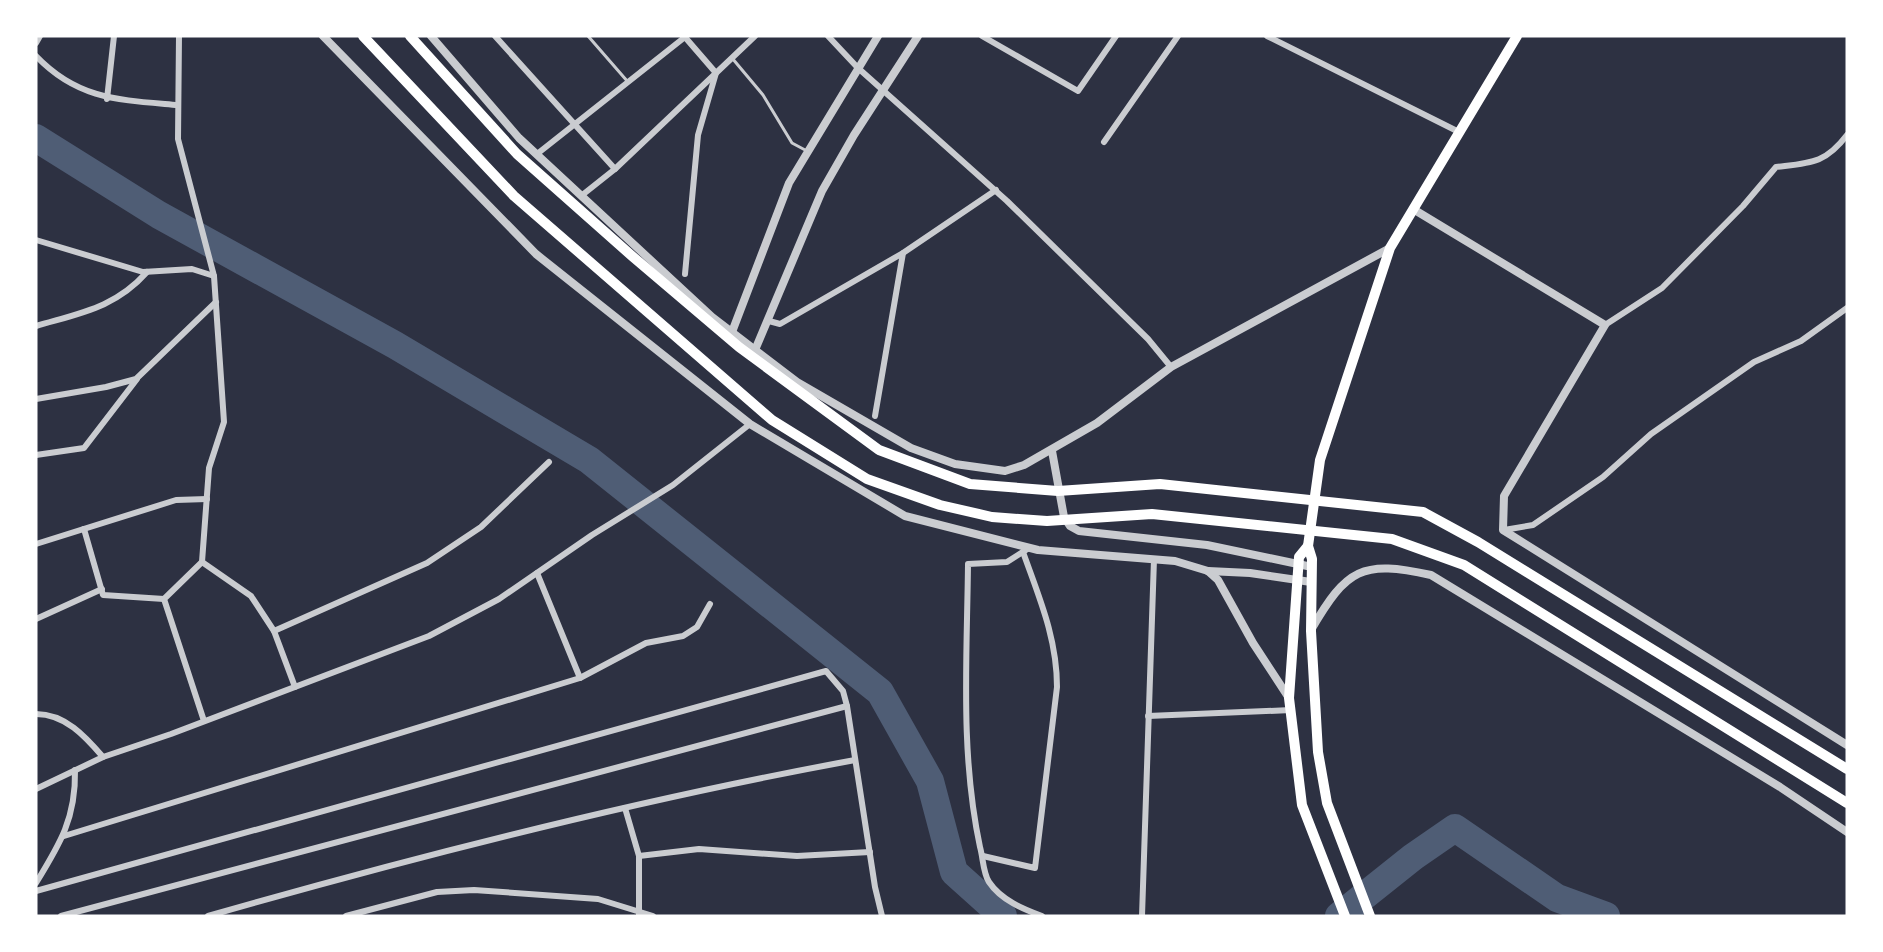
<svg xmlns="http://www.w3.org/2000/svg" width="1883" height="952" viewBox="0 0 1883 952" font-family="Raleway,sans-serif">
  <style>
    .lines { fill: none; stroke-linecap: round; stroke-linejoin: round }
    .river { stroke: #4f5d75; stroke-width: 28 }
    .service { stroke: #caccd0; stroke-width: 3 }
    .minor { stroke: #caccd0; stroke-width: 6 }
    .tertiary { stroke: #caccd0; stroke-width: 8 }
    .primary { stroke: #fff; stroke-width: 10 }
  </style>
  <rect width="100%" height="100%" fill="#2d3142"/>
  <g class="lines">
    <g class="river">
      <polyline points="36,138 159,215 395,345 589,460 880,692 930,781 954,872 1003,916"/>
      <polyline points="1339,916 1413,857 1455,828 1557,898 1606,916"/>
    </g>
    <g class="service">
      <polyline points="588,36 628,82"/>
      <polyline points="732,58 763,95 792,143 807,151"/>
    </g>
    <g class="minor">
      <polyline points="179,36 178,139 214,276 224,422 209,468 202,562 164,599 204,721"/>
      <polyline points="495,36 615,169 581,196"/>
      <polyline points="684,36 716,73 698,135 685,274"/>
      <polyline points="828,36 858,68 1007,201 1148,339 1171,367"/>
      <polyline points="982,36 1078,91 1116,36"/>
      <polyline points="1267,36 1459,132"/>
      <polyline points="36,43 40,36"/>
      <path d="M36 56C78 100 120 100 178 105"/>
      <polyline points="107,99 114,36"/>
      <polyline points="1104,142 1178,36"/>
      <polyline points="537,154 685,37"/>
      <polyline points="615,169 755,36"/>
      <polyline points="36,240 143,272 192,269 214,276"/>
      <polyline points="769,321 780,324 903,253 996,190"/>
      <path d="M1605 325 1662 288 1743 206 1776 167C1810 163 1825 164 1847 135"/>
      <path d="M36 326C80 313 115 308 147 272"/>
      <polyline points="36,399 106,387 136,379 216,302"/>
      <polyline points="875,416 903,253"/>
      <polyline points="36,455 84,448 137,379"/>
      <polyline points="84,529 103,595 164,599"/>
      <polyline points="1504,530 1533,525 1603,477 1651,434 1754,362 1801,341 1847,308"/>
      <polyline points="36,544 176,500 207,499"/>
      <path d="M1029 548 1007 562 968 564C967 659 960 753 980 847 983 857 983 873 989 882 1001 900 1023 909 1042 916"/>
      <polyline points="202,562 251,596 274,631 295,687"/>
      <polyline points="537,573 580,678"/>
      <polyline points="36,619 102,589"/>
      <polyline points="274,631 427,563 481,527 549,462"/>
      <path d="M36 714C65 714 85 736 103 757L171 734 429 636 499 599 592 535 673 485 750 424"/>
      <polyline points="1148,716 1291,710"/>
      <polyline points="36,789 103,757"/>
      <polyline points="625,808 639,856 639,916"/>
      <polyline points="64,836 580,678 646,643 683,636 697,627 710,604"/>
      <polyline points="639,856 699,849 797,856 870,852"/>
      <path d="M983 856 1035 868 1057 687C1057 638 1039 597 1023 552"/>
      <path d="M36 883C60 844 76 818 75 770"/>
      <polyline points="36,891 826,671 843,691 847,706 875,887 882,916"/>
      <polyline points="61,916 847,706"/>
      <path d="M208 916C421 855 637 800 855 760"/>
      <polyline points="346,916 437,892 474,890 598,899 653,916"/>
      <polyline points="1142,916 1154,559"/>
    </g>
    <g class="tertiary">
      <polyline points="323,36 536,254 750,424 905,516 1038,550 1175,561 1208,571 1218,580 1253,643 1289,698"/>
      <polyline points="431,36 519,138 712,317 797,382 911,448 955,464 1005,471 1024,465 1097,423 1171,367 1390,248"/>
      <polyline points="1413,209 1605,325 1504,496 1503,530 1847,745"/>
      <polyline points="732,332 789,183 878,36"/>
      <polyline points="755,350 822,191 854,135 918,36"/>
      <polyline points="1052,451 1064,517 1070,526 1079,531 1207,545 1312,567"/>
      <polyline points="1208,571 1250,573 1311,582"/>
      <path d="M1311 630C1347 568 1362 560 1431 575L1780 787 1847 832"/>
    </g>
    <g class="primary">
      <polyline points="363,36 514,196 772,420 867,479 940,505 992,517 1047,521 1152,514 1392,539 1464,565 1847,803"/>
      <polyline points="410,36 517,154 632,256 739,347 879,450 970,484 1058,491 1160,484 1423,512 1478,542 1847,769"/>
      <polyline points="1308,546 1299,557 1289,698 1302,805 1345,916"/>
      <polyline points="1370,916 1327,803 1318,752 1311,631 1312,559 1308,546 1320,460 1390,248 1517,36"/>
    </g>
  </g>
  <rect width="1883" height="952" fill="none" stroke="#ffffff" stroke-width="75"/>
</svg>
